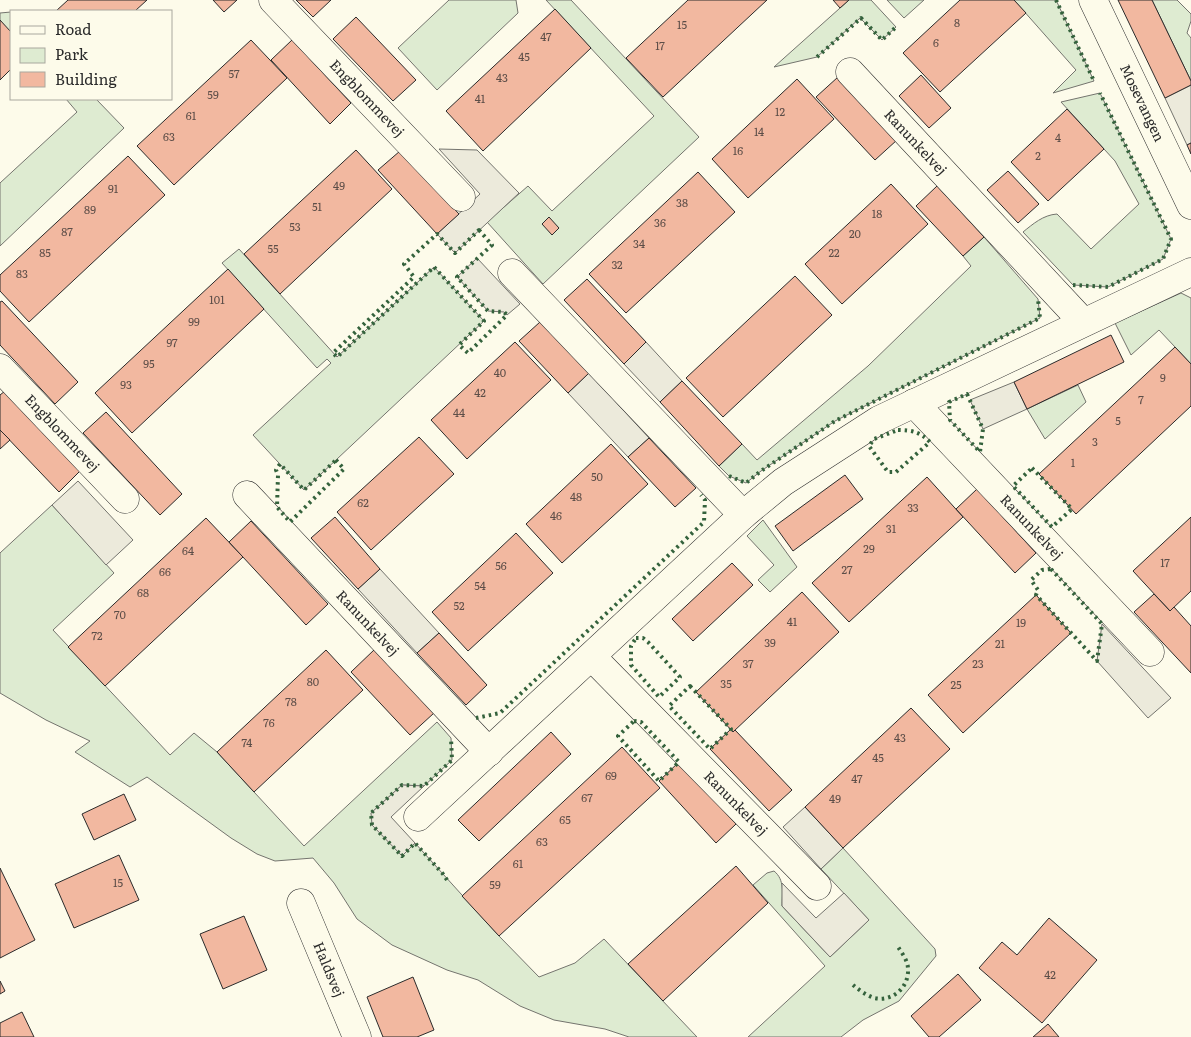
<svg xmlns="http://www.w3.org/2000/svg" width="1191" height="1037" viewBox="0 0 1191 1037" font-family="Literata,serif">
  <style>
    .green { fill: #deebd1; stroke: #74746e }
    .parking { fill: #eceadb; stroke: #74746e }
    .building { fill: #f2b8a0; stroke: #2b2b2b }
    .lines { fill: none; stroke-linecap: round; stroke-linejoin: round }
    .street-casing { stroke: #2b2b2b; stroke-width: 29 }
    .street { stroke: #fdfbea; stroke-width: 28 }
    .hedge { stroke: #34623c; stroke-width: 4; stroke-dasharray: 2.5 4; stroke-linecap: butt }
    .labels { text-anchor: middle; stroke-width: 4; stroke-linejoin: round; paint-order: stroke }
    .number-label { font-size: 11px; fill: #5d4e48 }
    .street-label { font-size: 14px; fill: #2b2b2b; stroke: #fdfbea }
  </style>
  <rect width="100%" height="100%" fill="#fdfbea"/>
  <g class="green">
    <polygon points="449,0 516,0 518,13 437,90 398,48"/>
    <polygon points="546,0 571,0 699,137 543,284 487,222 528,186 552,211 654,116"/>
    <polygon points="849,0 871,0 896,27 882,40 860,18 817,57 774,67"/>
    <polygon points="887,0 924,0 904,18"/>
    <polygon points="1014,0 1056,0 1094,81 1053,93 1076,70"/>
    <polygon points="1152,0 1177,0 1191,14 1191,21 1187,33 1191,38 1191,81"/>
    <polygon points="11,12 11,34 0,21 0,13"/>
    <path d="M1100 93 1171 239 1163 259 1108 287 1073 285 1023 232C1033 224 1043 215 1057 214L1091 249 1139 204 1115 161 1061 102Z"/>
    <polygon points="66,99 96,99 124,128 0,246 0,183 77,112"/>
    <polygon points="984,237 1038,299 1040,318 835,421 761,471 746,483 729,476 719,466 742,444 757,460 868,366 971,266 963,256"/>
    <polygon points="239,249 337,357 434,267 484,321 304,490 253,435 331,363 327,359 317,368 222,263"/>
    <polygon points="1181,293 1191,298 1191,364 1159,330 1131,355 1115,323"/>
    <polygon points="1078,385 1086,402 1045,439 1027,409"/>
    <polygon points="52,505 114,573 53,630 170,755 194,733 217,752 304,846 437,722 451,738 452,760 424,786 402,785 371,813 402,855 415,843 499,936 539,977 575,963 604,939 697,1037 629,1037 605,1029 554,1020 520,1006 478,980 447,970 392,945 357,919 334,883 313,858 275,861 257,854 231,838 147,777 130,787 75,752 90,741 46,720 0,693 0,553"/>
    <polygon points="763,520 797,567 770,592 758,580 774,565 747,536"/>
    <path d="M843 848 935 949 936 956 899 1001 863 1020 841 1037H748L825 966 753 885 767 873 774 871C785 880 782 893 782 906L830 957 869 920 821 869Z"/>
  </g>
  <g class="parking">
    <polygon points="1191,85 1191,143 1187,145 1165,98"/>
    <polygon points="439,149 477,150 519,193 455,253 437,234 480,194"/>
    <polygon points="477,258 520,304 507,315 504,312 488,311 457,277"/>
    <polygon points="646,342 682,381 660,402 624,364"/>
    <polygon points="589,373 649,438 628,457 568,393"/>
    <polygon points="1014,382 1027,409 983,429 970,400"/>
    <polygon points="78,481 133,540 106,565 52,505"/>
    <polygon points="380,569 439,633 417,653 358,589"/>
    <polygon points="1102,624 1171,698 1148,718 1097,661"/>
    <polygon points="402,785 424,786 391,817 415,843 402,856 372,825 371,813"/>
    <polygon points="805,807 843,848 821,869 783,827"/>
    <polygon points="782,883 816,918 844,893 869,920 830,957 782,906"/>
  </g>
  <g class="building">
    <polygon points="68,0 147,0 135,11 56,11"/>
    <polygon points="213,0 237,0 224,12"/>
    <polygon points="296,0 331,0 313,17"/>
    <polygon points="688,0 767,0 663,97 626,58"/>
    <polygon points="833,0 849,0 840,8"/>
    <polygon points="960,0 1014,0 1026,13 940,92 903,53"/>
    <polygon points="1118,0 1152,0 1191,81 1191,85 1165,98"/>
    <polygon points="555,9 591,48 483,151 446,111"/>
    <polygon points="356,17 416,80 393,101 333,39"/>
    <polygon points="0,20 11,32 11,69 0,80"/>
    <polygon points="251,40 287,78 174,185 137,146"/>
    <polygon points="292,40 351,103 330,124 271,60"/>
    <polygon points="921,75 951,108 929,128 899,96"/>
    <polygon points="838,77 897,140 875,160 816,97"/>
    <polygon points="797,79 834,119 748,198 712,159"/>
    <polygon points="1067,109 1104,149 1048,201 1011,162"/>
    <polygon points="1191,143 1191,154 1187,145"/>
    <polygon points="356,150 392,189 280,294 244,254"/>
    <polygon points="400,151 459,214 437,234 378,170"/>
    <polygon points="128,156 165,195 29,322 0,291 0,275"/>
    <polygon points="1008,171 1039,204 1018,223 987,190"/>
    <polygon points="698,172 735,212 626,313 589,274"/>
    <polygon points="891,184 928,224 842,304 805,264"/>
    <polygon points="937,186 984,237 963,256 916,206"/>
    <polygon points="549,217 559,228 552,235 542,224"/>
    <polygon points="228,269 264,309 132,433 95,393"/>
    <polygon points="795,276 832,315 723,417 686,378"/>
    <polygon points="587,279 646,342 624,364 564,300"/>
    <polygon points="2,301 78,382 55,404 0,345 0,302"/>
    <polygon points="540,322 589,373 568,393 519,341"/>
    <polygon points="1111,335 1124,362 1027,409 1014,382"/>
    <polygon points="515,342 551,380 467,459 431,420"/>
    <polygon points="1175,347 1191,364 1191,406 1076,514 1039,474"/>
    <polygon points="682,381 742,444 719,466 660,402"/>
    <polygon points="5,391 80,471 59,492 0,430 0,395"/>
    <polygon points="106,412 182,494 160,515 83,433"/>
    <polygon points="0,430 10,440 0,449"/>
    <polygon points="419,437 454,474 371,550 337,512"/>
    <polygon points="649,438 696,488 675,507 628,457"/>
    <polygon points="611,444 648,484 562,563 526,524"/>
    <polygon points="845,475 863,499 793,551 775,526"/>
    <polygon points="927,477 963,517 849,622 812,583"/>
    <polygon points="977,489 1036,553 1015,573 956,509"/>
    <polygon points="335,517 380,569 358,589 311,538"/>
    <polygon points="1191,517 1191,591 1170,611 1133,571"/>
    <polygon points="206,518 243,557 105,686 68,647"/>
    <polygon points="251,521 328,604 306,625 229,542"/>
    <polygon points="516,533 553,573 468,651 432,612"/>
    <polygon points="732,563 753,585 693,641 672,619"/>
    <polygon points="802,592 839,632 733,732 696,692"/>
    <polygon points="1154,594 1170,611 1174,607 1191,626 1191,673 1134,612"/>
    <polygon points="1036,595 1071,633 963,733 928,695"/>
    <polygon points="439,633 487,685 466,705 417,653"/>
    <polygon points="375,649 434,713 410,735 351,672"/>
    <polygon points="326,650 363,690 254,792 217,752"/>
    <polygon points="911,708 950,749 843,848 805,807"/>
    <polygon points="731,729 733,732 735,730 792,790 769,811 710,749"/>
    <polygon points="551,732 571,754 479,841 458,820"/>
    <polygon points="622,747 660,788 499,936 462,896"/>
    <polygon points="679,762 736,824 716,843 659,781"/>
    <polygon points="124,794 136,820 94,840 82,814"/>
    <polygon points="119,855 139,900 74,928 55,884"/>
    <polygon points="736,866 768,903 663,1001 628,964"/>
    <polygon points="0,868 35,940 0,958"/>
    <polygon points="244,916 267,970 223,989 200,934"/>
    <polygon points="1049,918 1097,960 1042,1023 979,968 1002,942 1017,955"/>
    <polygon points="958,974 981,1000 939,1037 929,1037 911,1016"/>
    <polygon points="413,977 434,1030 417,1037 383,1037 367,997"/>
    <polygon points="0,981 5,991 0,994"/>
    <polygon points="22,1012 34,1037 0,1037 0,1023"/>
    <polygon points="1048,1024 1059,1037 1033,1037"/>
  </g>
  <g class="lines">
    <defs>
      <g id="street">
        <path id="s1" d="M273 0 461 197"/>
        <path id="s2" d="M1093 0 1191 205"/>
        <path id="s3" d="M850 72 1083 322"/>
        <polyline points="512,273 743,515"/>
        <path id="s4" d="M0 368 125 499"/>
        <path id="s5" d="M914 403 1150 652"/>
        <path id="s6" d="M247 495 489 752"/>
        <path id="s7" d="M592 657 817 886"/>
        <polyline points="418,817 743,515 783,482 879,420 1191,272"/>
        <path id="s8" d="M301 903 357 1037"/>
      </g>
    </defs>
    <use href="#street" class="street-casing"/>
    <use href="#street" class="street"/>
    <g class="hedge">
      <polyline points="1056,0 1094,81"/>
      <polyline points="817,57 861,18 882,40 896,27"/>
      <polygon points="479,230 492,245 457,277 488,311 504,312 507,315 468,353 459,345 484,321 434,267 337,357 333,353 414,277 404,264 437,234 455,253"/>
      <polyline points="1073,285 1108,287 1163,259 1171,239 1100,93"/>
      <polygon points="967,394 983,429 980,452 950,420 949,402"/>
      <path d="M898 430C912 430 920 432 930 442L896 472H888L869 446 874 439Z"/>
      <polygon points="336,460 344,469 290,522 277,507 278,475 276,470 280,464 304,490"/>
      <polygon points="1032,468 1072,509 1052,527 1013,486"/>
      <polyline points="729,476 746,483 761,471 835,421 1040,318 1038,299"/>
      <polygon points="1051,569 1102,624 1097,661 1036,595 1038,590 1031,580 1042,570"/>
      <polygon points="636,638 643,638 648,642 680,677 659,697 631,665 631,646"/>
      <polygon points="690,686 731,729 710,749 669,706"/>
      <polyline points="476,718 500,713 704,522 705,500 701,495"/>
      <polygon points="634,721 641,722 679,762 659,781 618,736"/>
      <polyline points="447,880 443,874 415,843 402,856 372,825 371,813 402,785 424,786 452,760 451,738"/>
      <path d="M853 985C859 990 866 995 874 998 892 1002 909 988 908 969 908 961 902 953 898 947"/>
    </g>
  </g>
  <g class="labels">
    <g class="number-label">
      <text x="957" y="27">8</text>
      <text x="682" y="29">15</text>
      <text x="546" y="41">47</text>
      <text x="936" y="47">6</text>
      <text x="660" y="50">17</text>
      <text x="524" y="61">45</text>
      <text x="234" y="78">57</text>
      <text x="502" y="82">43</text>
      <text x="213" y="99">59</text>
      <text x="480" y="103">41</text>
      <text x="780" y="116">12</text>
      <text x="191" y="120">61</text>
      <text x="759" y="136">14</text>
      <text x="169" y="141">63</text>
      <text x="1058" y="142">4</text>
      <text x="738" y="155">16</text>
      <text x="1038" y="160">2</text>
      <text x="339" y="190">49</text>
      <text x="113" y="193">91</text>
      <text x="682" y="207">38</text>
      <text x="317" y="211">51</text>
      <text x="90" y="214">89</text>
      <text x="877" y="218">18</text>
      <text x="660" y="227">36</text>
      <text x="295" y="231">53</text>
      <text x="67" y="236">87</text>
      <text x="855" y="238">20</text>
      <text x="639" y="248">34</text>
      <text x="273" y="253">55</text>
      <text x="45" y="257">85</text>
      <text x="834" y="257">22</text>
      <text x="617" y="269">32</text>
      <text x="22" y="278">83</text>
      <text x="217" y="304">101</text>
      <text x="194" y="326">99</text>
      <text x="172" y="347">97</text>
      <text x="149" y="368">95</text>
      <text x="500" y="377">40</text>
      <text x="1163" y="382">9</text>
      <text x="126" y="389">93</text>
      <text x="480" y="397">42</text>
      <text x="1141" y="404">7</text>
      <text x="459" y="417">44</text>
      <text x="1118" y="425">5</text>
      <text x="1095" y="446">3</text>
      <text x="1073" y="467">1</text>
      <text x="597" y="481">50</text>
      <text x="576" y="501">48</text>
      <text x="363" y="507">62</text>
      <text x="913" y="512">33</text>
      <text x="556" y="520">46</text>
      <text x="891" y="533">31</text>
      <text x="869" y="553">29</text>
      <text x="188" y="555">64</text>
      <text x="1165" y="567">17</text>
      <text x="501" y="570">56</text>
      <text x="847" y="574">27</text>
      <text x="165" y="576">66</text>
      <text x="480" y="590">54</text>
      <text x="143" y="597">68</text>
      <text x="459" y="610">52</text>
      <text x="120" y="619">70</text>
      <text x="792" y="626">41</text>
      <text x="1021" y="627">19</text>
      <text x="97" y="640">72</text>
      <text x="770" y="647">39</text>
      <text x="1000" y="648">21</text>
      <text x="748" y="668">37</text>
      <text x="978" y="668">23</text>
      <text x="313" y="686">80</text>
      <text x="726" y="688">35</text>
      <text x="956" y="689">25</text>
      <text x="291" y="706">78</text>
      <text x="269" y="727">76</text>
      <text x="900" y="742">43</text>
      <text x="247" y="747">74</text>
      <text x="878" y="762">45</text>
      <text x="611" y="780">69</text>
      <text x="857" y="783">47</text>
      <text x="587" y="802">67</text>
      <text x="835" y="803">49</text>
      <text x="565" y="824">65</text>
      <text x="542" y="846">63</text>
      <text x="518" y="868">61</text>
      <text x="118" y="887">15</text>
      <text x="495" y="889">59</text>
      <text x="1050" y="979">42</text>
    </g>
    <g class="street-label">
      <text dy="5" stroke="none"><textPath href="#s1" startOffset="136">Engblommevej</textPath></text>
      <text dy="5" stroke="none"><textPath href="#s2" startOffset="114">Mosevangen</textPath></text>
      <text dy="5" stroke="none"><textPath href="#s3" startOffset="96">Ranunkelvej</textPath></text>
      <text dy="5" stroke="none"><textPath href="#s4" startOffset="90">Engblommevej</textPath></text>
      <text dy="5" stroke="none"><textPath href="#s5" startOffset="171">Ranunkelvej</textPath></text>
      <text dy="5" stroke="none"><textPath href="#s6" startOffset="176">Ranunkelvej</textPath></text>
      <text dy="5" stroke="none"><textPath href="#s7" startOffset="205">Ranunkelvej</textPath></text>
      <text dy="5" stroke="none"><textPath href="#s8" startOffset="72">Haldsvej</textPath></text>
    </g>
  </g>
  <rect x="10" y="10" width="162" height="90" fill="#fdfbea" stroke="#a9a89e"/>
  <rect x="20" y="26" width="25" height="8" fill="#fdfbea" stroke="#a9a89e"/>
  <text x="55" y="35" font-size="15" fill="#2b2b2b">Road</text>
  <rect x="20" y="48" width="25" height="15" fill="#deebd1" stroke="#a9a89e"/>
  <text x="55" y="60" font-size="15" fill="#2b2b2b">Park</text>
  <rect x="20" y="72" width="25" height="15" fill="#f2b8a0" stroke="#a9a89e"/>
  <text x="55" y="85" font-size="15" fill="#2b2b2b">Building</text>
</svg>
